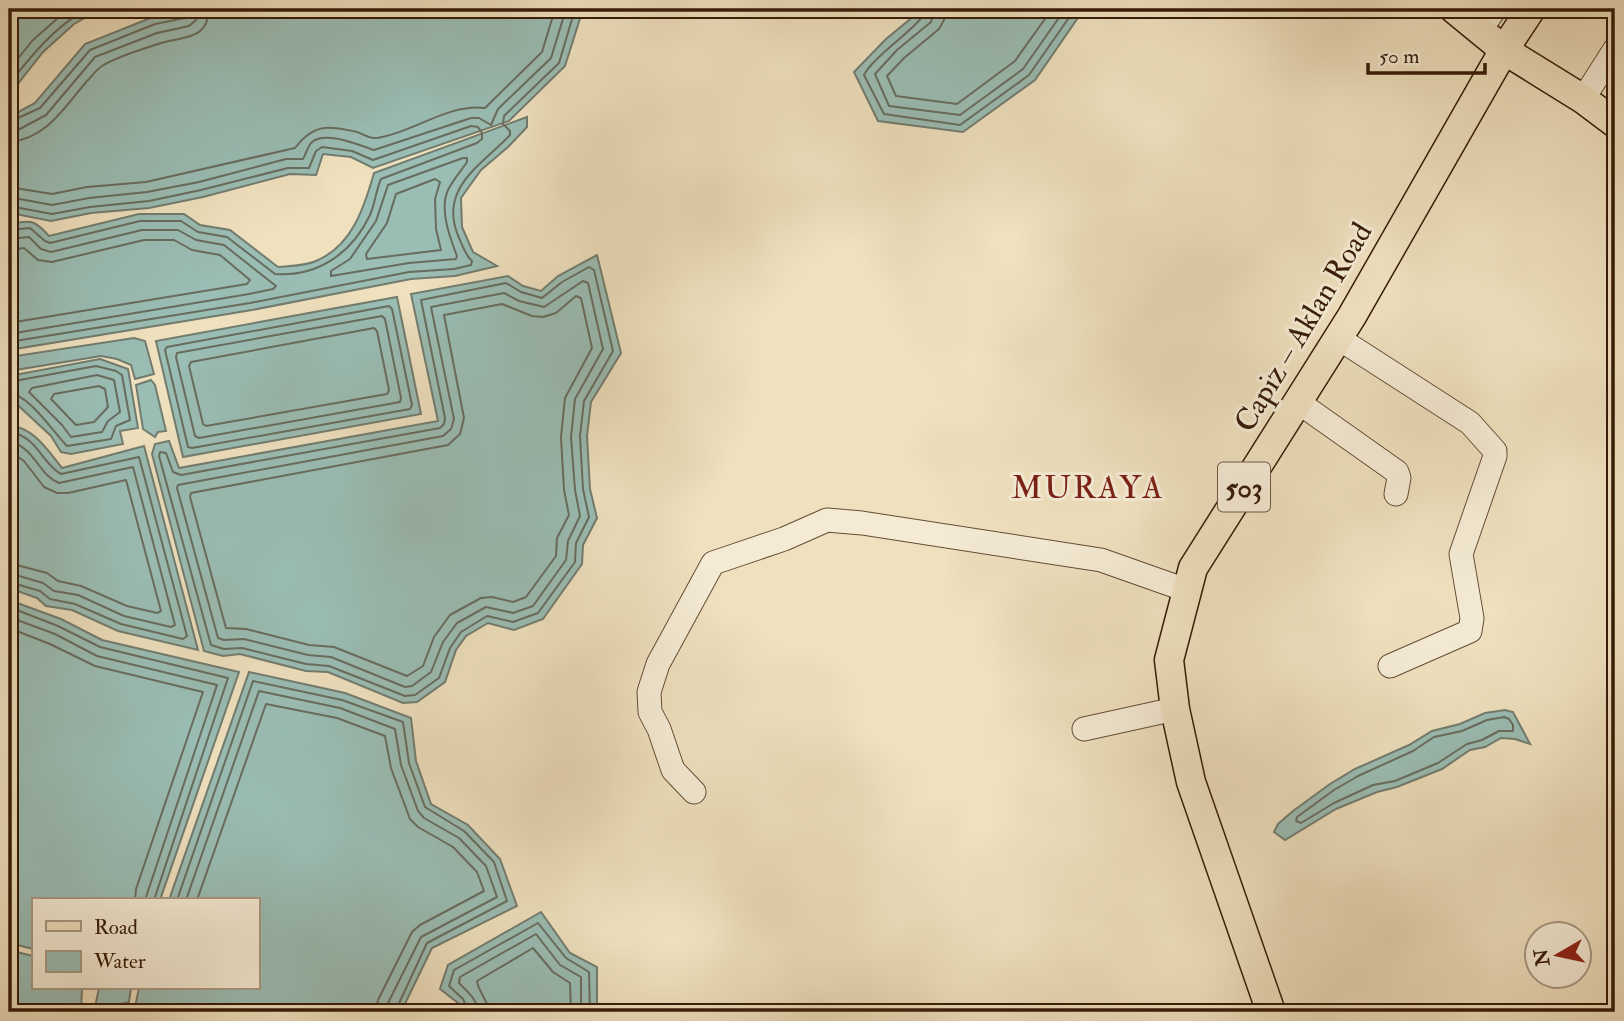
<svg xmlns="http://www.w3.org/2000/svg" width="1624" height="1021" viewBox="0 0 1624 1021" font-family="'IM FELL Double Pica',serif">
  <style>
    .water { fill: #9abdb4; stroke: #727c6f; stroke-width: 2 }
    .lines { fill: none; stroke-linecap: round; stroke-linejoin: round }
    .shore { stroke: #686c5e; stroke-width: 2 }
    .minor-casing { stroke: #644c35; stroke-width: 25 }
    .major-casing { stroke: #361b07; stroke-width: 31 }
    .minor { stroke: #f5ebd5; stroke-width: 23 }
    .major { stroke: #efe0be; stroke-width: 28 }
    .labels { text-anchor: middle; stroke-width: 6; stroke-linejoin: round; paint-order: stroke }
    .shield { fill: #f5ebd5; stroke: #6f5945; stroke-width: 2 }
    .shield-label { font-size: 28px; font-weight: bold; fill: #361b07 }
    .street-label { font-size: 30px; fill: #361b07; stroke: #f5ebd5 }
    .neighbourhood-label { font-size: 32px; letter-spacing: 2px; fill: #7a1f14; stroke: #f5ebd5 }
  </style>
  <rect width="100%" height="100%" fill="#efe0be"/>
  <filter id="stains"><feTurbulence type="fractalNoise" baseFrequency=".00286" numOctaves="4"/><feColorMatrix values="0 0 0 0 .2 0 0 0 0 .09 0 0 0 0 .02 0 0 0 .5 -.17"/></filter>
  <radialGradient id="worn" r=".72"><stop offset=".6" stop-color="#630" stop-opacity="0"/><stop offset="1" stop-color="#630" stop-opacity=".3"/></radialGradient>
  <g class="water">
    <polygon points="9,9 101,9 74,24 43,52 9,95"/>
    <polygon points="201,9 435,9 441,11 448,9 583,9 565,66 509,121 373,168 351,157 323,154 316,175 290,174 203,197 149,208 91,213 51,221 10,213 9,117 35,103 85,44 153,17"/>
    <polygon points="920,9 1084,9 1035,80 963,132 878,121 854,72 886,39 920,11"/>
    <path d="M527 117V127L508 147 481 170 461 198 462 227 473 252 497 266 455 276 411 279 252 310 9 350V224C31 220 34 219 49 236L139 214H184L200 225 230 230 278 267C290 266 305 266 316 261 352 246 364 208 374 173Z"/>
    <polygon points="597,255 621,353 591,402 587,436 590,489 597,518 583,545 582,564 543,619 514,630 488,623 466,636 456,650 445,682 417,702 403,703 328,672 306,671 240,654 223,656 204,651 152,454 155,444 169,441 179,468 438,421 411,294 508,276 523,286 541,291 558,276"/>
    <polygon points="397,297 421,414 183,457 156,341"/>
    <polygon points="134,338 145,341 154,374 135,379 131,365 117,359 101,356 9,371 9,357"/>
    <polygon points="100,359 128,369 138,428 120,431 123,444 71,454 61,452 51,436 9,397 9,376"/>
    <polygon points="151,380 155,385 166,431 158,432 155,437 143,429 136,385"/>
    <path d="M9 425C34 428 47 449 62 468L144 446 198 650 118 631 72 610 46 606 37 598 9 588Z"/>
    <polygon points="9,600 61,619 102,640 239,672 160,900 33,900 33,949 9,943"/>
    <polygon points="249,672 345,693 411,718 416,761 431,804 468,825 500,859 517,906 432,948 401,1012 134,1012 139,988 257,988 257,900 169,900"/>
    <polygon points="1505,710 1513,712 1530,744 1515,739 1501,738 1485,747 1470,750 1442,769 1397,787 1377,792 1336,809 1285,840 1274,832 1278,824 1293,811 1330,784 1355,769 1409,745 1432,731 1460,724 1485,713"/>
    <polygon points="541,912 570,953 597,967 597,1012 464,1012 458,1003 440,989 448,965"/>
    <polygon points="9,950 33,956 33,988 82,988 81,1012 9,1012"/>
    <polygon points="99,988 131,988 129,1002 121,1004 119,1012 94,1012"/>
  </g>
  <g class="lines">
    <g class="shore">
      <path d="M926 9C924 24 874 55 864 75L884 114 960 125 1029 75 1075 9"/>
      <polyline points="935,9 931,22 897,50 875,74 889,106 960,115 1023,69 1065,9"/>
      <polyline points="946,9 944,20 939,29 904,58 887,76 896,96 957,104 1015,61 1052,9"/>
      <polyline points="9,70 32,41 68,9"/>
      <path d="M9 84C32 55 54 27 87 9"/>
      <polyline points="9,122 40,108 90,50 155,24 185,18 189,14 190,9"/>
      <polyline points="9,131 18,130 46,115 95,57 157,33 189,26 196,20 199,9"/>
      <path d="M9 142C46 140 66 105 87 81 92 76 97 69 102 66 118 56 140 50 158 44 180 36 208 42 209 9"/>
      <path d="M463 158H467V162C461 171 453 180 448 190 439 209 450 238 457 256L456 259 409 263 331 276V271L350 259 376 221 388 185Z"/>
      <polygon points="435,179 440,182 435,199 436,229 441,250 367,259 366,254 387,223 396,194"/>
      <path d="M9 187 52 194 87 187 146 182 295 148C313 124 327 125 357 132 363 134 370 139 377 138 413 133 448 103 485 108L542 52 555 9"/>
      <path d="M9 197 52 205 89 198 147 192 199 182 286 159H303C306 154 307 148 311 143 324 130 359 145 374 150L471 118H479L491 125 498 109 551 58 566 9"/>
      <path d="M9 206 52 214 90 207 149 201 201 190 288 168H309L316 151 322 147 352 151 373 160 471 126 478 127 482 133V139L477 143 381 179C376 190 375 204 370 215 352 253 318 277 275 274L227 237 198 232 181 221H140L50 243 45 241 30 228 9 230"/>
      <polyline points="9,239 29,237 41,249 51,252 142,230 178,230 196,240 224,245 276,286 273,289 249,294 9,334"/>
      <polyline points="9,250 24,248 38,260 52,262 144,240 174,240 192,250 220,255 250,280 247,284 9,323"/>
      <polygon points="589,267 594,270 613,351 584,401 580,436 583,489 589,517 576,543 575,562 538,613 513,622 487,616 461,632 450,648 439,678 415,695 405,696 329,666 306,664 242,648 224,649 211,645 159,456 160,452 166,453 173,472 181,475 440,428 444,424 445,418 421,300 506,283 521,292 542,298 562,282"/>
      <polygon points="583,281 588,283 603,349 575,399 571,437 575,490 580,516 568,541 566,560 533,606 513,613 486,607 457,623 443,642 431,672 412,686 405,687 331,657 308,655 244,639 224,640 218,638 177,488 178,485 443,436 451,429 454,419 431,307 504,293 519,301 544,307"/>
      <polygon points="576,296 581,298 592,348 565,398 561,437 564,490 569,515 557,538 556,556 526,597 513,602 492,597 481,598 450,615 434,637 423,666 407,676 334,647 309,645 246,629 226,628 190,497 191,493 448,445 460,434 464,418 444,315 502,304 532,316 543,317 556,313"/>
      <polygon points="389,306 392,309 412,405 410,409 192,448 188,447 165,350 167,347"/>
      <polygon points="382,316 385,319 401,398 400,402 199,438 195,436 176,357 177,353"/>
      <polygon points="374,328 377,331 389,390 387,394 206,426 203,424 189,366 191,362"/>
      <path d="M9 342 250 303 409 272 454 269 471 265 472 261C465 255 463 246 459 238 437 188 482 165 510 135V131L503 124 504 116 559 63 575 9"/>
      <polygon points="97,375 114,380 120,412 108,421 102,432 71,437 62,425 29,392 32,388"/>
      <path d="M9 382 96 366 116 371 122 375 130 420 116 426 111 439 67 446C52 431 31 396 9 393"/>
      <polygon points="99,386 105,389 108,407 94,422 76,425 51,399 54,394"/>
      <path d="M9 432C38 436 41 463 61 474L139 457 187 636 183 639 121 624 75 604 50 599 40 591 9 582"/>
      <path d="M9 441C36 448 38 475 59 483L133 467 175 625 171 627 124 616 78 595 54 591 43 583 9 573"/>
      <polyline points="9,451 24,461 44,487 57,493 68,493 126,480 161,611 157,613 127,606 81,586 58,581 47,573 9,563"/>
      <polyline points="9,607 58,626 100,647 228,678 154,900"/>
      <polyline points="9,617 55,634 97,656 217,685 145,900"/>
      <polyline points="9,628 50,644 95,666 203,692 136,889 135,900"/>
      <polygon points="1504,717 1509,719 1513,725 1513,731 1499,731 1482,740 1467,744 1438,763 1395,781 1373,785 1334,803 1301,823 1296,821 1297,817 1334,790 1358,776 1413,751 1434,737 1462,731 1487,720"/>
      <polyline points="177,900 253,681 342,700 403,722 409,763 425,807 464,831 494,862 507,901 427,943 395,1012"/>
      <polyline points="186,900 259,691 340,708 395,729 401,765 418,811 424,818 459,838 486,866 497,897 421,937 388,1003 386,1012"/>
      <polyline points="197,900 266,704 337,718 385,736 391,768 410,819 418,827 453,847 477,872 484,891 420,925 412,932 378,1000 376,1012"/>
      <polyline points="469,1012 463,999 449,986 454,970 538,923 566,958 589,972 590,1012"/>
      <path d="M478 1012C477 999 468 992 459 983L460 977 536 934 560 965 581 977V1012"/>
      <path d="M489 1012C488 1000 478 991 477 981L533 948 553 972 570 983 571 1012"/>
    </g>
    <defs>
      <g id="minor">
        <polyline points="1481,29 1495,9"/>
        <polyline points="1583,99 1615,49"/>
        <polyline points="1338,338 1470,423 1495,451 1495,456 1461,554 1472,618 1470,631 1390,666"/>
        <polyline points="1298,402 1397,472 1399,478 1396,494"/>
        <polyline points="1084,729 1175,709"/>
        <polyline points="694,792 673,770 659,729 650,712 649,692 658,664 713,563 784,539 827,520 862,523 1101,560 1186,590"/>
      </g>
      <g id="major">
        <polyline points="1454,9 1504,50 1583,99 1615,123"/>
        <polyline points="1271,1012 1191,782 1175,709 1169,660 1193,568 1352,316 1504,50 1531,9"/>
      </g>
    </defs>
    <use href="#minor" class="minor-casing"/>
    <use href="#major" class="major-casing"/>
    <use href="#minor" class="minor"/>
    <use href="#major" class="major"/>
  </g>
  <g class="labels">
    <rect class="shield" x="1218" y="462.5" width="52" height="49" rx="5"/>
    <g class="shield-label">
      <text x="1244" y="497">503</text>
    </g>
    <g class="street-label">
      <text transform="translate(1303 327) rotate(-59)" y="10">Capiz – Aklan Road</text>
    </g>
    <g class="neighbourhood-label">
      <text x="1088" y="498">MURAYA</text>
    </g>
  </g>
  <rect width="1624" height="1021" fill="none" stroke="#efe0be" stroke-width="35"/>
  <rect x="10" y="10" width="1603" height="1000" fill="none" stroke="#361b07" stroke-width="3.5"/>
  <rect x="18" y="18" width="1589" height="986" fill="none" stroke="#361b07" stroke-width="2"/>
  <rect x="32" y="898" width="228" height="91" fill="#f5ebd5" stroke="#a99883" stroke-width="2"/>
  <rect x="46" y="921" width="35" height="10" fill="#efe0be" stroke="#a99883" stroke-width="2"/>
  <text x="94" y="934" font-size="21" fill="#361b07">Road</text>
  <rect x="46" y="951" width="35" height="21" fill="#9abdb4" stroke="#a99883" stroke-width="2"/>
  <text x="94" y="968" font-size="21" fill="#361b07">Water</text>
  <g transform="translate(1558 955) rotate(261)"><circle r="33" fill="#f5ebd5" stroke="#a99883" stroke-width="2"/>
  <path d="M0-5L12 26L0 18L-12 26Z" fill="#8f2418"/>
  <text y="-10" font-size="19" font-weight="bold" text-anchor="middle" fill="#361b07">N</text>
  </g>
  <path d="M1368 63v10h117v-10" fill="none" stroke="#361b07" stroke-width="3.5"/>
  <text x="1379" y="63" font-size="21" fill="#361b07" stroke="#f5ebd5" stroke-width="5" paint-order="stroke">50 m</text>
  <rect width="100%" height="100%" filter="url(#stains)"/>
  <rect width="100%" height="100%" fill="url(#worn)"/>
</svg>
